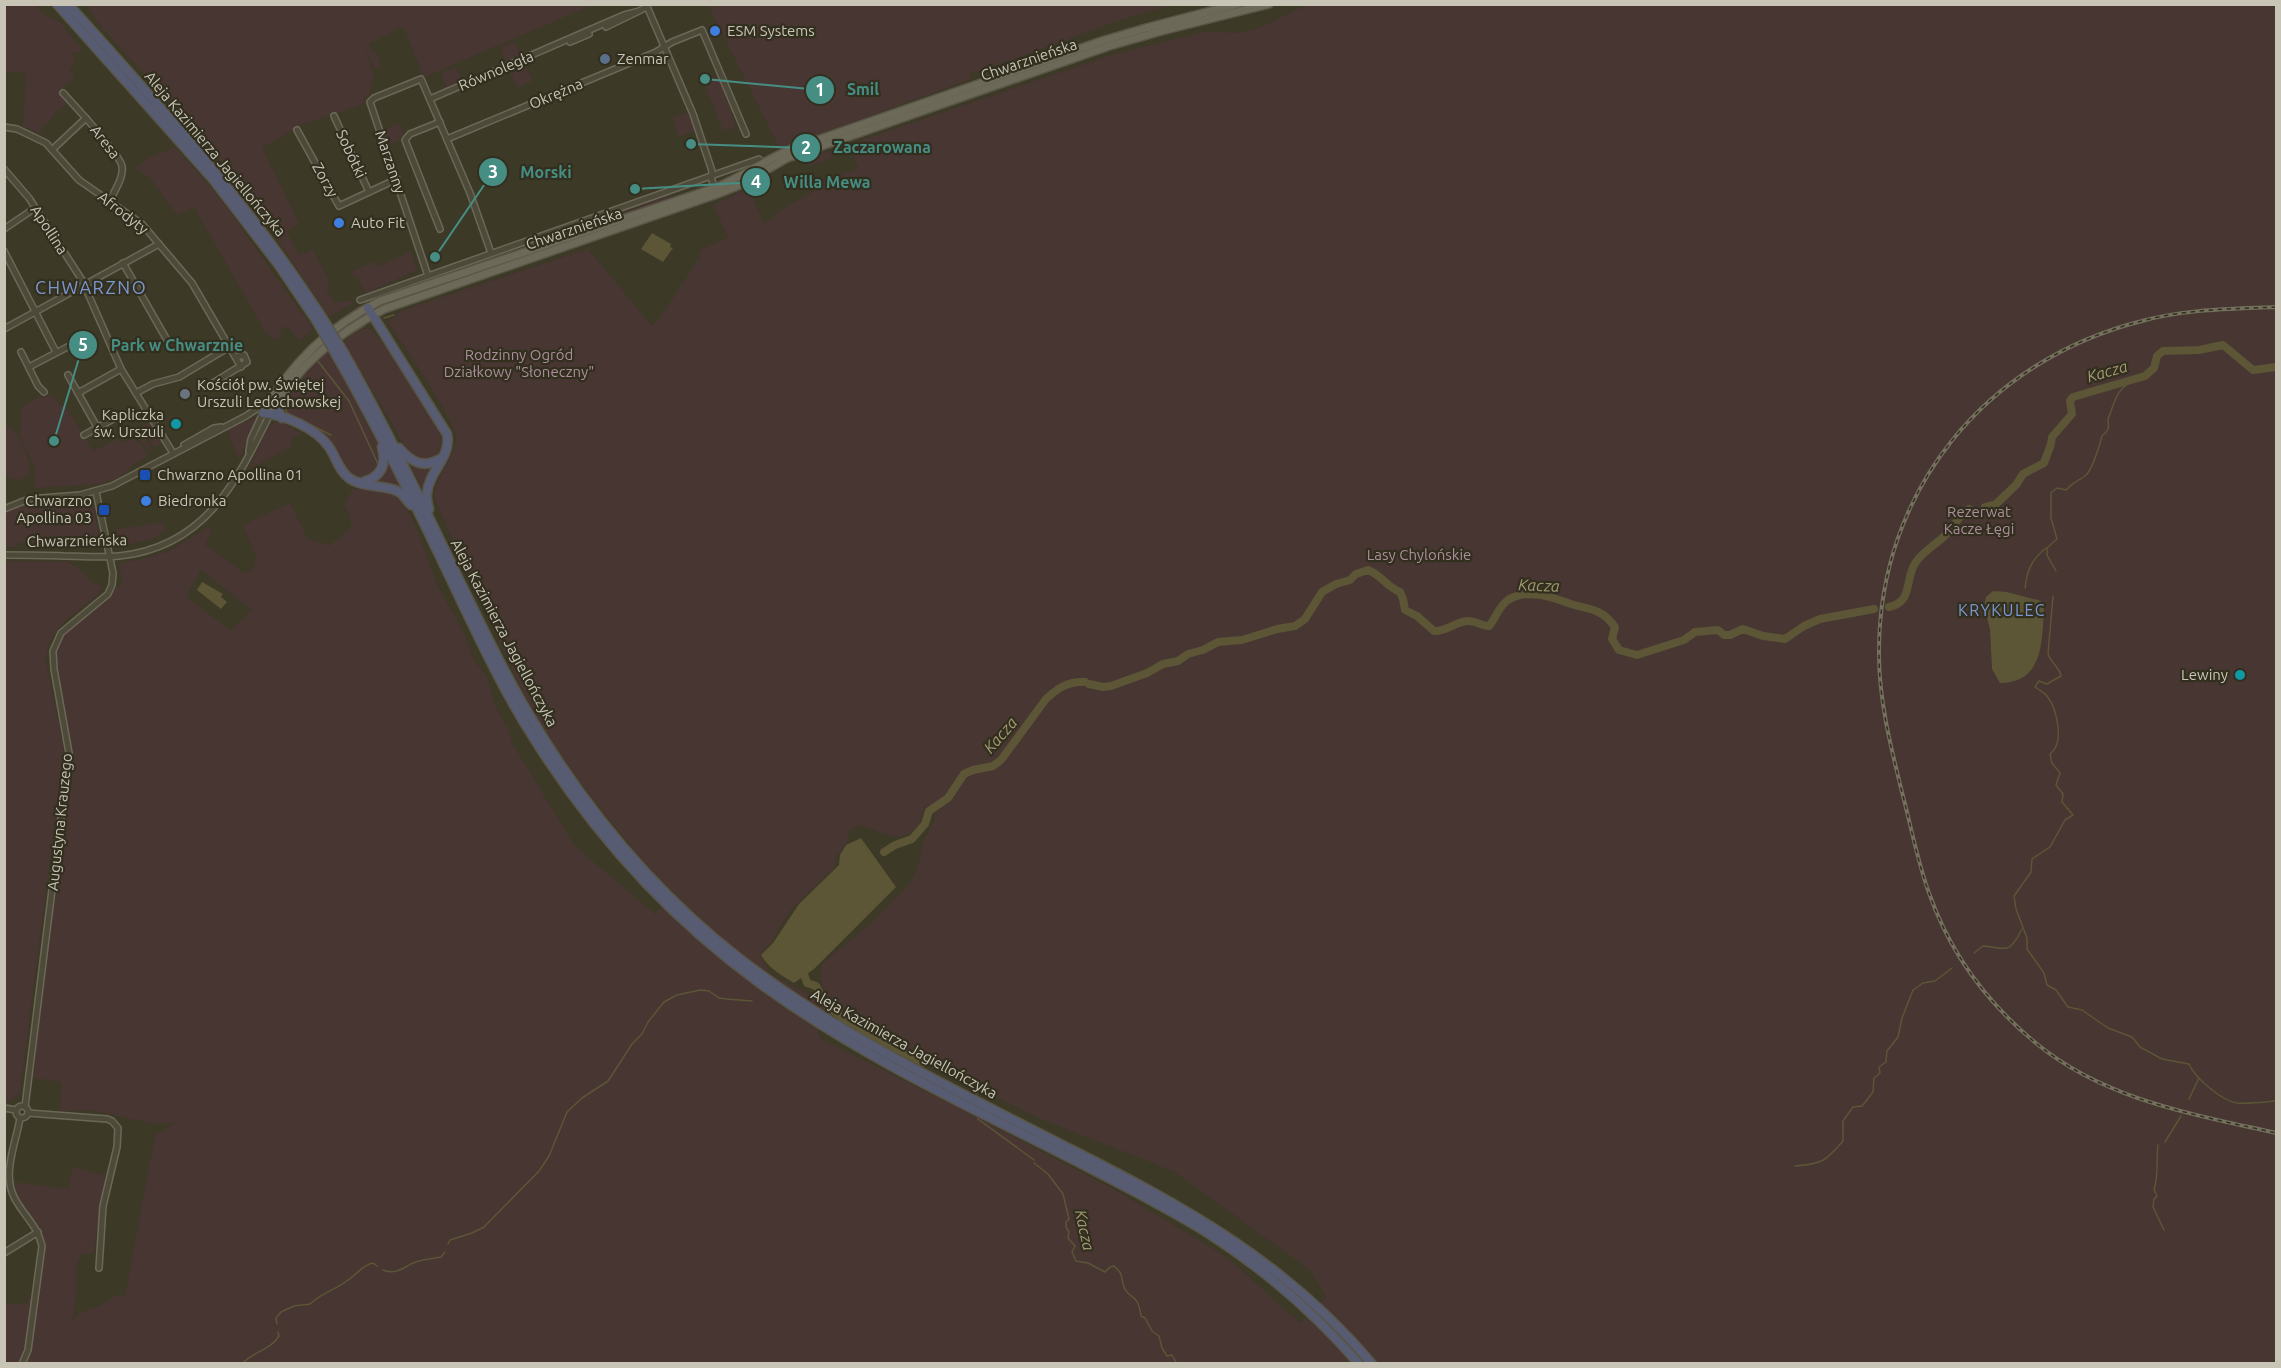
<svg xmlns="http://www.w3.org/2000/svg" width="2281" height="1368" viewBox="0 0 2281 1368" font-family="Ubuntu,sans-serif">
  <style>
    .green { fill: #473632; fill-rule: evenodd }
    .water { fill: #5c5536 }
    .lines { fill: none; stroke-linecap: round; stroke-linejoin: round }
    .stream { stroke: #5c5536; stroke-width: 1.5 }
    .river { stroke: #5c5536; stroke-width: 8 }
    .minor-casing { stroke: #6b6858; stroke-width: 8 }
    .major-casing { stroke: #595647; stroke-width: 10 }
    .highway-casing { stroke: #585545; stroke-width: 11 }
    .minor { stroke: #4d4a3a; stroke-width: 5 }
    .major { stroke: #6d6959; stroke-width: 7 }
    .highway { stroke: #585c72; stroke-width: 8 }
    .rail-casing { stroke: #74705d; stroke-width: 4 }
    .rail { stroke: #322f1f; stroke-width: 1.5; stroke-dasharray: 4.5; stroke-linecap: butt }
    .highway-bridge-casing { stroke: #585545; stroke-width: 11; stroke-linecap: butt }
    .highway-bridge { stroke: #585c72; stroke-width: 8 }
    .shop-dot { fill: #3f7fe0; stroke: #322f1f; stroke-width: 2 }
    .service-dot { fill: #5c6f8a; stroke: #322f1f; stroke-width: 2 }
    .worship-dot { fill: #6b7280; stroke: #322f1f; stroke-width: 2 }
    .culture-dot { fill: #0f9aa8; stroke: #322f1f; stroke-width: 2 }
    .transit-dot { fill: #1a4fb4; stroke: #322f1f; stroke-width: 2 }
    .labels { text-anchor: middle; stroke-width: 4.5; stroke-linejoin: round; paint-order: stroke }
    .poi-label { font-size: 15px; fill: #c8c5b7; stroke: #322f1f; text-anchor: start }
    .street-label { font-size: 15px; fill: #c8c5b7; stroke: #322f1f }
    .park-label { font-size: 15px; fill: #ac8d9d; stroke: #322f1f }
    .water-label { font-size: 16px; font-style: italic; fill: #a49a73; stroke: #322f1f }
    .neighbourhood-label { font-size: 16px; letter-spacing: 1.5px; fill: #7c98d1; stroke: #322f1f }
    .quarter-label { font-size: 18px; letter-spacing: 1.5px; fill: #7c98d1; stroke: #322f1f }
    .leader { fill: none; stroke: #468e84; stroke-width: 2 }
    .callout-dot { fill: #468e84; stroke: #322f1f; stroke-width: 2 }
    .mark-label { font-size: 18px; text-anchor: middle; font-weight: bold; fill: #fff }
    .callout-label { font-size: 16px; text-anchor: middle; font-weight: bold; fill: #468e84; stroke: #322f1f; stroke-width: 4.5; stroke-linejoin: round; paint-order: stroke }
  </style>
  <rect width="100%" height="100%" fill="#3d3927"/>
  <g class="green">
    <polygon points="4,5 36,5 44,15 60,22 82,49 79,52 72,52 75,64 69,69 75,78 58,91 67,104 57,111 39,133 23,126 26,73 5,72"/>
    <polygon points="86,5 592,5 424,77 403,26 369,44 373,53 377,54 381,67 376,70 365,50 374,76 369,95 363,98 367,102 339,113 305,123 262,148 299,223 287,232 299,255 313,250 330,283 326,288 335,303 351,300 353,303 329,317 271,230 198,128 186,119 103,29"/>
    <path d="M708 5H1172C1102 23 1038 53 969 74L971 79 780 149Z"/>
    <path d="M1310 5H2276V1363H1377L1319 1304 1326 1296 1309 1269 1173 1171 1036 1117 812 1005 820 1038 961 1109 1117 1191 1228 1258 1300 1323 1308 1315 1354 1363 5 1364 4 1304H27L29 1298H37C40 1279 49 1255 43 1236 37 1216 16 1204 12 1182L68 1189 73 1167 106 1176 93 1254 82 1253 76 1266V1296L72 1322 79 1313 99 1306 117 1295 125 1296 155 1135 176 1123 155 1124 90 1110 60 1112 61 1082 34 1078 38 1026 71 751 55 658 61 637 122 583 119 563 142 559 167 552 213 525 205 545 245 573 254 568 256 557 243 525 290 503 308 539 329 546 351 528V517L344 505 353 489 383 490 397 495 402 500 415 525 438 587 464 633 474 661 487 676 496 708 507 727 512 743 575 846 655 914 673 894C621 838 573 778 534 712 521 689 510 664 498 639 476 592 454 545 434 497 435 475 455 460 456 437 456 420 400 341 388 322L401 311 588 249 652 326 659 319 700 257 699 251 728 237 713 205 748 188 764 224 784 208 811 193 818 185 858 168 852 151 808 166 806 161 817 155 1115 54 1203 32C1219 31 1233 35 1249 31 1271 25 1288 11 1310 5ZM201 570 252 610 230 630 186 596ZM928 805 934 813 935 820 924 839 917 870 909 884 870 924 822 964 820 977 828 1005 826 1007 802 990 771 975 760 955 773 939 792 908 835 867 836 857 847 842 850 830 858 825C877 828 899 847 916 828 922 822 921 813 925 806Z"/>
    <polygon points="515,41 521,55 506,62 501,48"/>
    <polygon points="525,65 533,81 517,87 510,71"/>
    <polygon points="456,67 462,80 447,87 441,73"/>
    <polygon points="718,77 736,126 723,131 704,83"/>
    <polygon points="688,112 695,131 679,137 672,118"/>
    <polygon points="399,123 404,135 399,137 399,141 388,145 383,130"/>
    <polygon points="175,147 217,194 313,329 299,340 288,327 283,327 278,338 273,339 266,333 194,207 177,215 148,175 146,176 135,168 150,157"/>
    <polygon points="667,196 672,196 658,204 512,253 512,251 626,213 632,209"/>
    <polygon points="411,251 417,270 366,293 357,278 355,279 351,272 374,261 378,267"/>
    <path d="M367 328C384 335 427 411 439 430 449 453 432 467 410 454L343 341 362 329Z"/>
    <path d="M328 349 379 446 382 463 373 476C342 483 345 455 327 437 316 426 300 420 286 413 281 388 310 365 328 349Z"/>
    <polygon points="52,394 58,403 69,412 93,451 118,438 122,443 132,439 140,444 149,456 132,465 120,477 99,484 35,488 34,465 20,437 22,406 35,400 38,396 44,398"/>
    <polygon points="258,417 239,460 227,429"/>
    <polygon points="150,422 151,424 151,422 163,441 152,425 162,443 155,448 150,443 153,441 151,438 146,440 151,450 150,452 139,439 129,434"/>
    <polygon points="275,422 283,423 302,434 290,440 293,446 249,469 268,427"/>
    <path d="M4 424C17 428 33 462 29 474L21 480 8 478 5 472Z"/>
    <path d="M388 460 403 490 392 485 371 482C381 476 386 472 388 460Z"/>
    <polygon points="410,463 436,465 424,492"/>
    <polygon points="84,497 93,500 100,542 18,543 17,547 5,547 5,511 32,501"/>
    <polygon points="165,522 164,529 156,538 118,547 117,529"/>
    <polygon points="5,561 68,562 78,568 91,582 103,587 96,596 61,624 48,644 46,661 64,749 20,1093 5,1104"/>
  </g>
  <g class="water">
    <polygon points="652,233 671,244 670,247 673,248 663,262 641,249"/>
    <polygon points="202,582 223,594 221,597 227,602 221,609 197,590"/>
    <path d="M1993 591 2007 592 2041 601 2044 608C2042 640 2044 683 2000 683L1992 669 1990 629 1984 606 1986 597Z"/>
    <path d="M861 838 896 887 814 969 794 983C782 976 767 967 761 955L773 943 799 904 839 865 840 855 846 845Z"/>
  </g>
  <g class="lines">
    <g class="stream">
      <polyline points="384,318 394,315"/>
      <polyline points="341,340 365,325"/>
      <polyline points="317,360 349,401 378,464"/>
      <polyline points="308,368 324,354"/>
      <polyline points="286,395 284,403 287,413 331,435"/>
      <path d="M2056 571 2047 555V548L2057 539 2051 518V493L2057 488 2066 490C2074 481 2077 482 2085 476 2092 471 2100 444 2102 436 2109 430 2109 429 2108 420 2108 417 2110 415 2111 411 2117 395 2117 391 2132 381"/>
      <path d="M2025 588C2027 570 2032 559 2046 548"/>
      <path d="M2053 596 2048 654C2051 663 2060 668 2061 676L2047 684 2039 681 2035 687C2039 690 2044 692 2047 696 2057 709 2065 743 2050 754L2052 763 2060 773 2056 785 2063 794 2062 802 2073 815 2065 820 2050 847 2032 859 2031 872 2014 896 2016 909 2027 938V949L2044 973 2047 985 2056 990 2068 1007 2082 1010 2108 1028 2132 1037 2140 1047 2162 1059 2189 1064C2195 1078 2222 1101 2237 1103 2250 1104 2264 1102 2276 1101"/>
      <path d="M1974 953 1983 946C2007 948 2009 955 2022 929"/>
      <polyline points="933,1067 967,1084 977,1094"/>
      <polyline points="2189,1099 2199,1078"/>
      <polyline points="978,1119 1034,1160"/>
      <polyline points="2165,1142 2181,1116"/>
      <path d="M2158 1145C2156 1160 2159 1174 2154 1190L2157 1196 2154 1199 2153 1207 2164 1230"/>
      <path d="M1034 1163 1048 1174 1063 1194 1069 1219 1066 1222V1227L1069 1232 1068 1238 1075 1246 1072 1252 1076 1261 1088 1263 1105 1272 1110 1267 1114 1266C1125 1276 1120 1276 1124 1287 1129 1300 1138 1292 1141 1316L1145 1318 1152 1331 1159 1336 1162 1348 1167 1356 1172 1355 1177 1364"/>
      <path d="M1795 1166C1822 1164 1826 1161 1843 1141V1121L1853 1107 1862 1106 1873 1092 1874 1078 1880 1073 1879 1067 1886 1062 1887 1051 1898 1037 1902 1018 1913 990 1923 983 1935 981 1952 968"/>
      <polyline points="448,1244 450,1240 472,1233 484,1227 539,1171 549,1156 567,1112 582,1098 608,1081 632,1044 642,1034 648,1022 664,1002 677,995 700,990 709,991 719,998 726,999 752,1001"/>
      <path d="M383 1270C397 1276 404 1266 416 1262 424 1259 433 1259 441 1257L445 1252"/>
      <path d="M277 1324 276 1318 281 1312 294 1306 310 1304C321 1293 340 1288 352 1277 360 1271 363 1265 373 1263L377 1266"/>
      <path d="M242 1364C253 1351 270 1351 279 1336L278 1332"/>
    </g>
    <g class="river">
      <polyline points="1985,507 1996,504 2016,485 2023,474 2044,463 2051,444 2052,437 2072,414 2070,401 2073,397 2145,376 2154,368 2157,356 2163,351 2199,350 2223,345 2253,370 2276,367"/>
      <path d="M1889 607C1914 602 1904 578 1916 562 1925 549 1941 542 1950 530 1957 522 1960 514 1969 509"/>
      <path d="M1089 684 1103 687 1111 686 1147 673 1163 664 1178 661 1188 654 1203 650 1218 642 1242 640 1277 629 1295 626 1305 619 1322 592 1336 584 1350 580 1356 574 1368 570C1381 575 1387 587 1400 592L1403 599 1405 610 1417 616 1434 631C1449 631 1458 620 1469 621 1476 621 1481 626 1489 626 1496 618 1499 606 1508 600 1527 588 1552 597 1571 604 1591 610 1601 608 1615 627L1612 639 1619 650 1637 655 1684 640 1695 632 1718 630 1724 635H1730L1743 629 1763 636 1785 639 1804 626 1820 619 1874 609"/>
      <path d="M884 852 895 845 912 839 925 824 929 811 948 798 964 774 973 770 993 766 1001 760 1046 699C1058 688 1068 681 1085 682"/>
      <polyline points="798,968 804,974 807,983 816,986 827,1006 858,1029 924,1063"/>
    </g>
    <defs>
      <g id="minor">
        <polyline points="646,4 693,114 712,171 711,177 715,190"/>
        <polyline points="606,27 647,7"/>
        <polyline points="570,42 589,34"/>
        <path d="M63 93C74 105 119 153 122 166 124 178 114 191 110 201"/>
        <polyline points="430,99 624,15 636,12"/>
        <polyline points="334,116 369,192"/>
        <polyline points="4,127 17,129 46,143 79,180 142,224 192,283 241,367"/>
        <polyline points="297,130 339,206 397,179"/>
        <polyline points="447,139 656,52 672,42 702,30 746,134"/>
        <polyline points="53,149 86,118"/>
        <polyline points="4,169 29,198 82,280 121,369 173,453"/>
        <polyline points="4,229 35,208"/>
        <polyline points="440,229 405,140 410,134 440,122"/>
        <polyline points="4,251 56,352"/>
        <polyline points="123,263 167,340"/>
        <polyline points="428,276 370,102 374,98 421,79 470,193 491,253"/>
        <polyline points="360,300 759,159"/>
        <polyline points="4,329 159,244"/>
        <polyline points="21,352 38,386 44,392"/>
        <polyline points="29,367 77,342"/>
        <polyline points="68,375 97,427"/>
        <polyline points="205,388 247,362 244,355 236,357"/>
        <polyline points="78,393 121,369"/>
        <polyline points="136,393 153,384 179,377 229,347"/>
        <polyline points="84,435 117,417"/>
        <polyline points="184,445 214,428 221,427"/>
        <polyline points="249,451 251,439 263,413"/>
        <polyline points="4,509 29,499 80,495 112,486 246,416 271,399"/>
        <path d="M4 555C24 555 44 555 64 556 82 556 101 558 119 556 205 547 236 483 270 414"/>
        <circle cx="22" cy="1112" r="6"/>
        <polyline points="25,1107 69,753 54,669 53,651 61,633 108,594 112,585 113,573 96,492"/>
        <polyline points="4,1108 16,1110"/>
        <polyline points="28,1113 107,1119 112,1121 118,1128 117,1147 103,1206 99,1268"/>
        <path d="M20 1118C16 1143 2 1173 14 1197 23 1215 38 1226 42 1246L28 1350 22 1364"/>
        <polyline points="4,1253 38,1232"/>
      </g>
      <g id="major">
        <path d="M263 413C292 362 329 327 380 301L715 188C742 177 765 160 792 149L1102 41 1146 28 1238 4"/>
        <path d="M270 414C297 366 336 334 384 309L717 194 742 184 787 158 1109 46 1165 30 1269 4"/>
      </g>
      <g id="highway">
        <polyline points="57,4 212,178 278,264 316,320"/>
        <path d="M68 4C159 105 247 202 321 316"/>
        <path d="M368 308 447 434C452 457 428 472 427 494 426 499 428 504 429 509"/>
        <path d="M344 353C387 429 424 507 462 586 484 630 505 676 531 718 586 810 656 894 740 959 841 1037 958 1091 1070 1149 1185 1207 1287 1263 1372 1364"/>
        <path d="M338 358C376 425 410 493 443 563 472 623 499 684 535 740 595 835 670 918 761 984 861 1057 975 1109 1084 1165 1126 1187 1168 1208 1208 1233 1264 1269 1315 1313 1359 1364"/>
        <polyline points="277,400 278,410 282,418"/>
        <path d="M263 413C285 415 316 428 329 447 336 457 339 471 349 478 361 487 381 485 395 490L401 493 411 505"/>
        <path d="M399 448C412 463 424 469 442 458"/>
        <path d="M363 482C381 477 387 465 382 447"/>
      </g>
    </defs>
    <use href="#minor" class="minor-casing"/>
    <use href="#major" class="major-casing"/>
    <use href="#highway" class="highway-casing"/>
    <use href="#minor" class="minor"/>
    <use href="#major" class="major"/>
    <use href="#highway" class="highway"/>
    <defs>
      <path id="rail" d="M2276 307C2232 309 2185 309 2142 321 1986 360 1878 491 1879 654 1879 703 1892 752 1904 800 1912 831 1918 863 1929 893 1950 953 1988 1004 2037 1044 2106 1100 2192 1114 2276 1133"/>
    </defs>
    <use href="#rail" class="rail-casing"/>
    <use href="#rail" class="rail"/>
    <defs>
      <g id="highway-bridge">
        <polyline points="321,316 344,353"/>
        <polyline points="316,320 338,358"/>
      </g>
    </defs>
    <use href="#highway-bridge" class="highway-bridge-casing"/>
    <use href="#highway-bridge" class="highway-bridge"/>
  </g>
  <g class="shop-dot">
    <circle cx="715" cy="31" r="6"/>
    <circle cx="339" cy="223" r="6"/>
    <circle cx="146" cy="501" r="6"/>
  </g>
  <circle class="service-dot" cx="605" cy="59" r="6"/>
  <circle class="worship-dot" cx="185" cy="394" r="6"/>
  <g class="culture-dot">
    <circle cx="176" cy="424" r="6"/>
    <circle cx="2240" cy="675" r="6"/>
  </g>
  <g class="transit-dot">
    <rect x="139" y="469" width="12" height="12" rx="3"/>
    <rect x="98" y="504" width="12" height="12" rx="3"/>
  </g>
  <g class="labels">
    <g class="poi-label">
      <text x="727" y="36">ESM Systems</text>
      <text x="617" y="64">Zenmar</text>
      <text x="351" y="228">Auto Fit</text>
      <text x="197" y="390">Kościół pw. Świętej<tspan x="197" dy="17">Urszuli Ledóchowskej</tspan></text>
      <text x="164" y="420" text-anchor="end">Kapliczka<tspan x="164" dy="17">św. Urszuli</tspan></text>
      <text x="157" y="480">Chwarzno Apollina 01</text>
      <text x="92" y="506" text-anchor="end">Chwarzno<tspan x="92" dy="17">Apollina 03</tspan></text>
      <text x="158" y="506">Biedronka</text>
      <text x="2228" y="680" text-anchor="end">Lewiny</text>
    </g>
    <g class="street-label">
      <text transform="translate(1029 60) rotate(-19)" y="5">Chwarznieńska</text>
      <text transform="translate(496 71) rotate(-23)" y="5">Równoległa</text>
      <text transform="translate(556 94) rotate(-23)" y="5">Okrężna</text>
      <text transform="translate(105 142) rotate(52)" y="5">Aresa</text>
      <text transform="translate(215 154) rotate(50)" y="5">Aleja Kazimierza Jagiellończyka</text>
      <text transform="translate(351 154) rotate(65)" y="5">Sobótki</text>
      <text transform="translate(390 162) rotate(71)" y="5">Marzanny</text>
      <text transform="translate(325 180) rotate(61)" y="5">Zorzy</text>
      <text transform="translate(123 213) rotate(38)" y="5">Afrodyty</text>
      <text transform="translate(574 229) rotate(-19)" y="5">Chwarznieńska</text>
      <text transform="translate(49 230) rotate(57)" y="5">Apollina</text>
      <text transform="translate(77 541) rotate(-1)" y="5">Chwarznieńska</text>
      <text transform="translate(504 633) rotate(62)" y="5">Aleja Kazimierza Jagiellończyka</text>
      <text transform="translate(60 822) rotate(-84)" y="5">Augustyna Krauzego</text>
      <text transform="translate(904 1044) rotate(29)" y="5">Aleja Kazimierza Jagiellończyka</text>
    </g>
    <g class="park-label">
      <text x="519" y="360">Rodzinny Ogród<tspan x="519" dy="17">Działkowy "Słoneczny"</tspan></text>
      <text x="1979" y="517">Rezerwat<tspan x="1979" dy="17">Kacze Łęgi</tspan></text>
      <text x="1419" y="560">Lasy Chylońskie</text>
    </g>
    <g class="water-label">
      <text transform="translate(2107 371) rotate(-16)" y="6">Kacza</text>
      <text transform="translate(1539 585) rotate(2)" y="6">Kacza</text>
      <text transform="translate(1000 735) rotate(-49)" y="6">Kacza</text>
      <text transform="translate(1085 1230) rotate(78)" y="6">Kacza</text>
    </g>
    <g class="neighbourhood-label">
      <text x="2002" y="616">KRYKULEC</text>
    </g>
    <g class="quarter-label">
      <text x="91" y="294">CHWARZNO</text>
    </g>
  </g>
  <path class="leader" d="M705 79L820 90M691 144L806 148M435 257L493 172M635 189L756 182M54 441L83 345"/>
  <g class="callout-dot">
    <circle cx="705" cy="79" r="6"/>
    <circle cx="691" cy="144" r="6"/>
    <circle cx="435" cy="257" r="6"/>
    <circle cx="635" cy="189" r="6"/>
    <circle cx="54" cy="441" r="6"/>
    <circle cx="820" cy="90" r="15"/>
    <circle cx="806" cy="148" r="15"/>
    <circle cx="493" cy="172" r="15"/>
    <circle cx="756" cy="182" r="15"/>
    <circle cx="83" cy="345" r="15"/>
  </g>
  <g class="mark-label">
    <text x="820" y="96">1</text>
    <text x="806" y="154">2</text>
    <text x="493" y="178">3</text>
    <text x="756" y="188">4</text>
    <text x="83" y="351">5</text>
  </g>
  <g class="callout-label">
    <text x="863" y="95">Smil</text>
    <text x="882" y="153">Zaczarowana</text>
    <text x="546" y="178">Morski</text>
    <text x="827" y="188">Willa Mewa</text>
    <text x="177" y="351">Park w Chwarznie</text>
  </g>
  <rect width="2281" height="1368" fill="none" stroke="#c8c5b7" stroke-width="12"/>
</svg>
